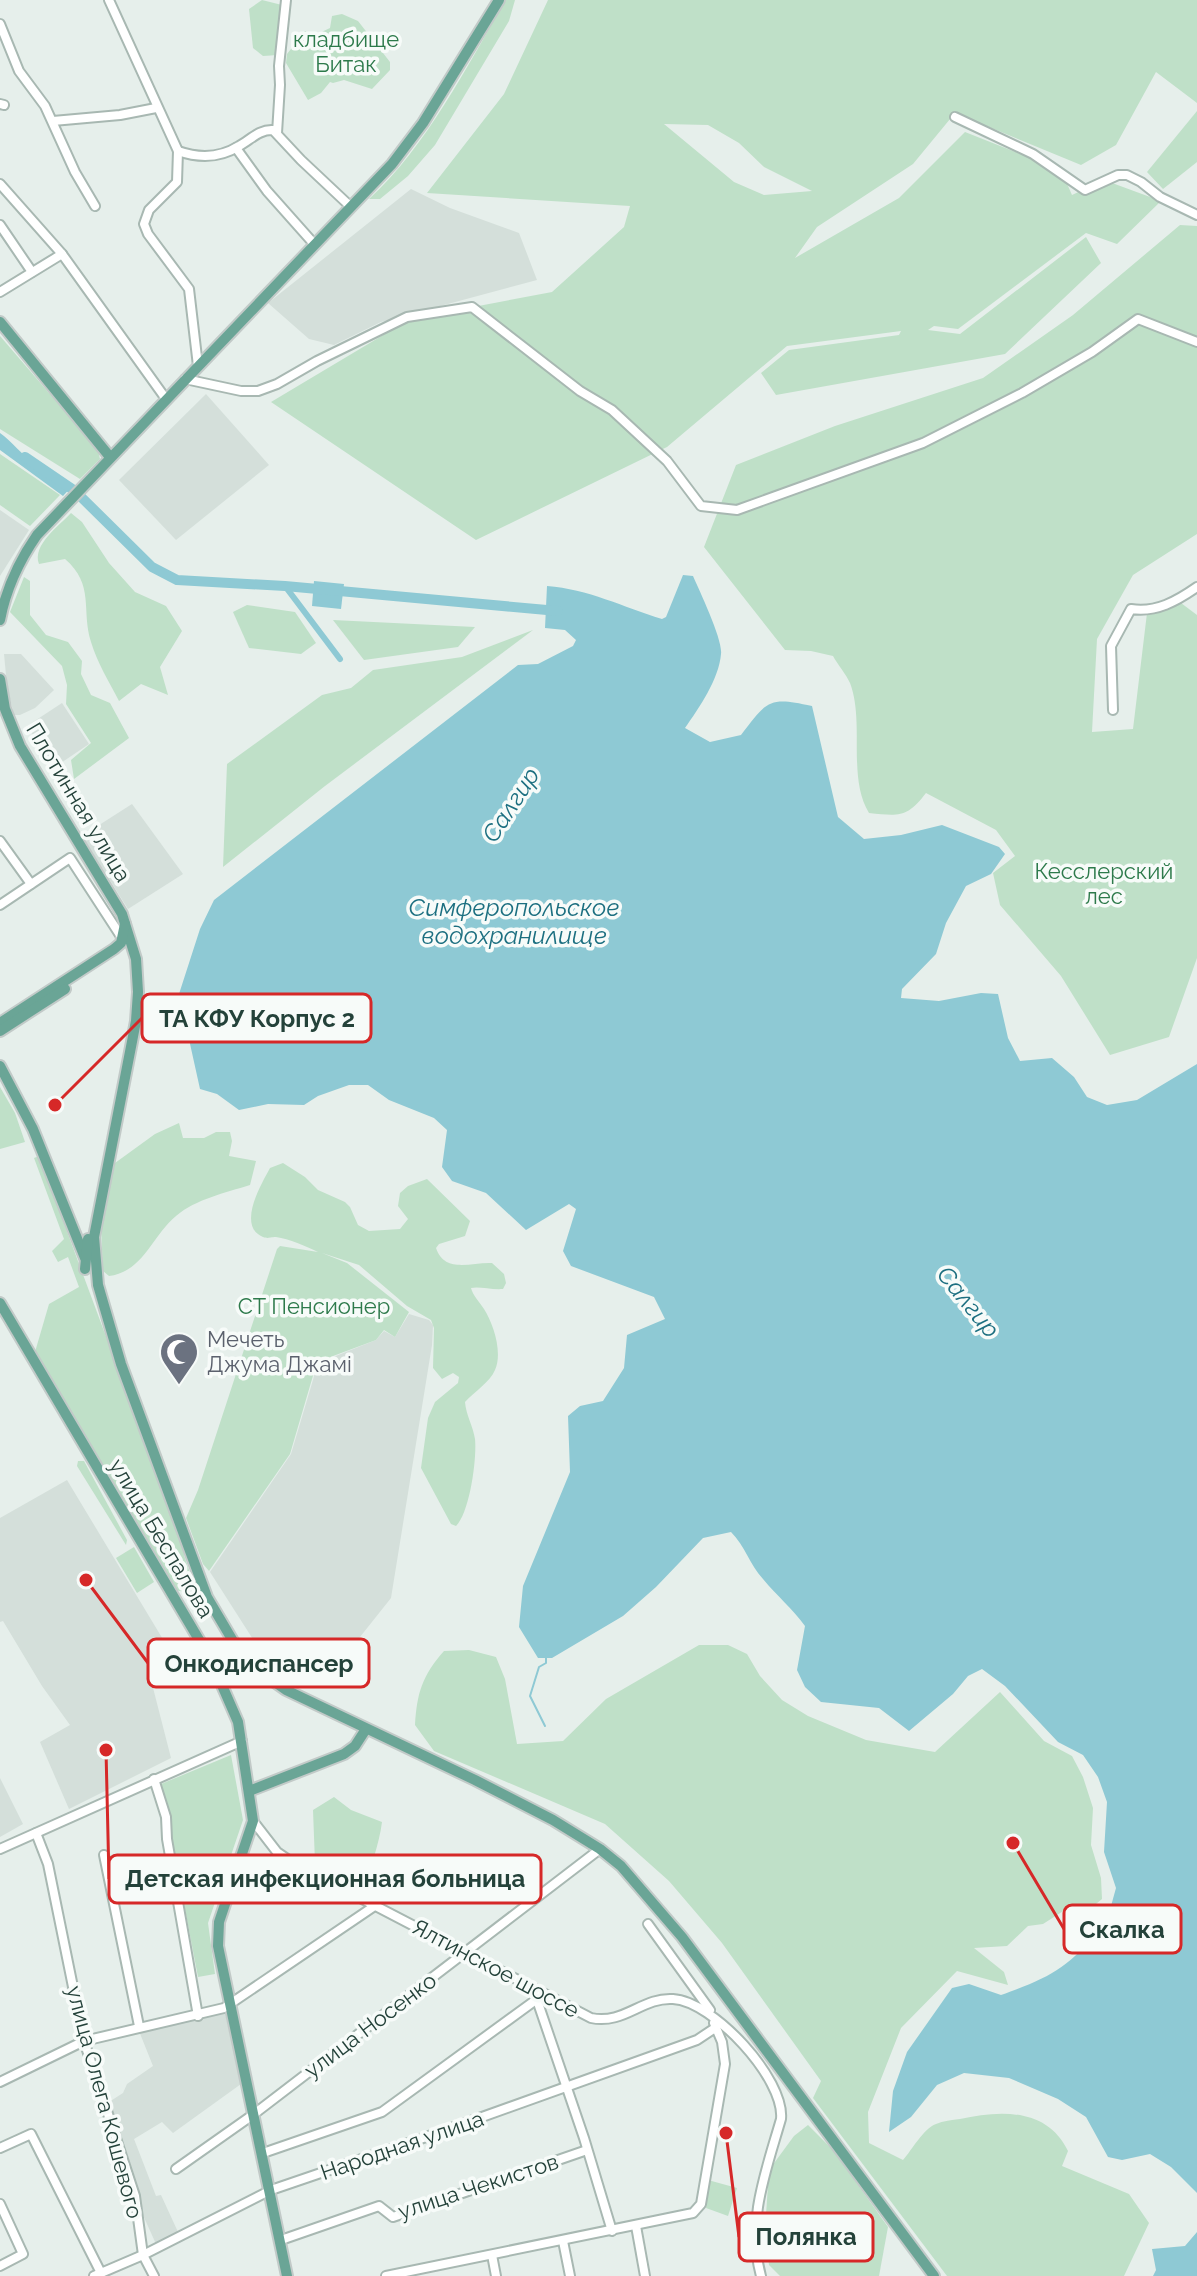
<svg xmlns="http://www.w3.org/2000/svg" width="1197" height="2276" viewBox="0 0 1197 2276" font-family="Raleway,sans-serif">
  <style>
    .built { fill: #d4dfda }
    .green { fill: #bfe0c8; fill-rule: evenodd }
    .water { fill: #8ec9d4 }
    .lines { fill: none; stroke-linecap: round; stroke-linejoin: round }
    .stream { stroke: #8ec9d4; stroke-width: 2 }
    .canal { stroke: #8ec9d4; stroke-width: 6 }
    .river { stroke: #8ec9d4; stroke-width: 10 }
    .minor-casing { stroke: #a8b8b2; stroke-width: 12 }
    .major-casing { stroke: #c2cac8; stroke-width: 14 }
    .minor { stroke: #fff; stroke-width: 8 }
    .major { stroke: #6aa596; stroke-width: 10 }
    .labels { text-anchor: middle; stroke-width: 7; stroke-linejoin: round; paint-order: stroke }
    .park-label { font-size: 22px; fill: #2d7a4b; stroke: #f7fbf9 }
    .street-label { font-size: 22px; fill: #24423a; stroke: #f7fbf9 }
    .worship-label { font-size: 22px; fill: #5b616d; stroke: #f7fbf9; text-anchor: start }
    .water-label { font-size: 24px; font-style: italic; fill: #1c6f80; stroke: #f7fbf9 }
    .leader { fill: none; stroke: #d62828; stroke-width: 3 }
    .callout-dot { fill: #d62828; stroke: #f7fbf9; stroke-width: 3 }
    .callout { fill: #f7fbf9; stroke: #d62828; stroke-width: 3 }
    .callout-label { font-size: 24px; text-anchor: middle; font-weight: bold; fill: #24423a }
  </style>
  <rect width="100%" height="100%" fill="#e6efeb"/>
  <g class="built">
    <polygon points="411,189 450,208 519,233 537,280 381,322 334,345 309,339 268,303"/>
    <polygon points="206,394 269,465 176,540 119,480"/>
    <polygon points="0,510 29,530 0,576"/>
    <polygon points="4,654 21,654 54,690 35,708 20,715 14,715 7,686"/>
    <polygon points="62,703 89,744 55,767 27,726"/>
    <polygon points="132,804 183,874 128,909 82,836"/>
    <polygon points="409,1314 429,1320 433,1325 432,1345 391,1598 360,1637 310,1684 270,1666 210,1572 291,1454 318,1363 376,1340 384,1331 395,1337"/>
    <polygon points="67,1480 176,1661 151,1676 151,1680 171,1758 69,1809 40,1742 70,1725 42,1686 3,1621 0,1622 0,1518"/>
    <polygon points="0,1778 23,1824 0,1837"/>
    <polygon points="225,2013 241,2084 173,2133 162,2122 134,2139 156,2196 161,2195 178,2232 156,2244 138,2204 138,2195 109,2102 123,2093 127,2084 153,2066 139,2031"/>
  </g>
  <g class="green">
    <polygon points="262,0 282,5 278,55 263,56 253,48 249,9"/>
    <path d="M506 0H515L509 21 435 145 408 176 380 199H369C427 146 466 67 506 0Z"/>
    <path d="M548 0H1197V103L1156 72 1116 145 1081 165 955 113 913 164 817 227 795 258 899 198 965 132 1061 170 1072 195 1104 180 1161 201 1117 244 1086 233 958 329 934 326 928 330 960 334 1086 237 1101 263 1005 354 776 395 761 373 789 350 899 335 901 331 787 346 667 447 476 540 271 402 410 319 552 292 624 227 630 206 427 193 504 94ZM664 124 708 125 739 143 764 167 812 191 764 195 734 182Z"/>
    <polygon points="342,14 358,21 390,62 390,70 372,89 344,80 333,83 330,82 321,93 308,100 286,63 287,54 305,31 311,37 330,28 332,16"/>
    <polygon points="1197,111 1197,162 1163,189 1147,172"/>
    <path d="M1180 225 1197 226V534L1133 575 1097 639 1092 732 1133 729 1147 613 1181 603 1197 615V958L1169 1037 1110 1055 1061 976 1000 905 993 873 1015 856 996 830 926 793C907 818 899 816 869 813 847 777 865 723 850 683 846 674 838 665 833 656L811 651 785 650 704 547 736 465 835 426 983 378 1073 315Z"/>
    <polygon points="0,336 98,450 100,459 80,479 0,429"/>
    <polygon points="0,454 60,495 30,526 0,505"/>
    <path d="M71 513 82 522 109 563 135 592 166 606 182 631 160 667 168 695 141 684 119 701C109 682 97 662 91 642 81 610 95 585 65 559L39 564C32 545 59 526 71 513Z"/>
    <polygon points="24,577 30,581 30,615 46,635 68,642 82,661 81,674 91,695 110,703 129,738 74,779 71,760 91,743 66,704 67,685 62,666 10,612"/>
    <polygon points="247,605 295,612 316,643 301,654 249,648 233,612"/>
    <polygon points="333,620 475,627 458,647 364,660"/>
    <polygon points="533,630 325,786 223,867 227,764 322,695 351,688 373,670 462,657"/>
    <polygon points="0,1087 15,1113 25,1142 0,1149"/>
    <path d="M179 1123 183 1138H204L216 1132H230L232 1141 229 1156 256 1161 250 1185C225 1193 196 1199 176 1216 152 1236 143 1272 109 1276L103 1271 101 1227 115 1163 155 1134Z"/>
    <polygon points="39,1156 186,1552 184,1555 194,1585 186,1592 174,1590 35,1352 49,1304 79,1287 68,1257 58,1262 52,1251 64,1239 34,1158"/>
    <path d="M283 1163 305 1177 318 1190 345 1202 350 1207 358 1225 369 1231 400 1229 408 1219 398 1206 400 1193 408 1186 427 1179 470 1221 465 1236 439 1244 436 1248C445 1274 471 1262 492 1263L504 1274 506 1283 503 1289C491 1290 479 1286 471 1288 473 1296 479 1301 484 1309 493 1323 503 1352 495 1370 490 1382 474 1392 465 1402 466 1415 473 1426 475 1439 477 1458 470 1512 456 1526L451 1524 421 1468 428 1418 435 1402 458 1383 459 1377 453 1373 442 1379 433 1368 434 1328 431 1320 407 1306 359 1265 322 1253 347 1263 409 1312 395 1337 384 1330 376 1340 317 1362 290 1454 209 1571 203 1564 186 1518 198 1490 277 1249 280 1246 318 1252C306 1246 289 1239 276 1237 269 1237 269 1239 263 1237 236 1226 262 1183 270 1168Z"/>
    <polygon points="78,1461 84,1461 127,1540 126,1545 77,1466"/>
    <polygon points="134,1547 154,1582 137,1593 116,1558"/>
    <path d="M699 1645H728L747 1654 760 1676 782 1700 808 1716 866 1740 935 1752 1000 1692 1044 1741 1072 1756 1083 1777 1093 1808 1091 1845 1101 1878 1102 1899 1085 1913 1078 1940 1068 1908 1043 1924 1028 1926 1007 1946 974 1948 1004 1972 1008 1985 957 1971 901 2028 868 2112 869 2143 903 2160C912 2150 923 2129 936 2124 943 2121 952 2120 960 2119 1001 2110 1047 2108 1068 2151L1062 2166 1129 2194 1149 2223 1124 2276H947L813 2098 821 2081 722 1943 669 1881 605 1824 434 1751 415 1725C417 1693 422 1676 444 1651L469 1650 496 1657 505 1679 517 1744 563 1741 606 1699Z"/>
    <polygon points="231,1755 243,1820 208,1923 215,1974 198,1977 161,1784"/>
    <path d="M334 1797 351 1810 382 1822C379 1846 370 1866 365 1889L315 1863 313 1810Z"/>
    <polygon points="808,2125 833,2150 888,2227 879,2276 780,2276 769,2265 765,2230 769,2170 794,2136"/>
    <polygon points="708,2180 737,2188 728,2216 706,2208 707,2200 705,2196"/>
  </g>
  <g class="water">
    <path d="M0 433C23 450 43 484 74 484L63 496 0 450Z"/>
    <path d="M683 575 693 576C700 592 723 640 721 654 719 679 699 708 685 728L710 742 741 735C767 701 768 696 812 706L838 817 864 839 901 835 942 825 999 847 1005 854 991 874 966 886 946 923 936 954 902 989 901 998 939 1001 981 993 998 994 1008 1038 1020 1061 1052 1058 1074 1077 1087 1097 1107 1105 1137 1100 1197 1064V2193L1171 2167 1150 2154 1122 2160 1108 2157 1086 2117 1058 2099 1009 2078 964 2073 937 2085 911 2117 889 2132 893 2091 907 2052 952 1988 969 1984 1001 1995C1051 1977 1066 1969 1102 1928L1101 1915 1111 1906 1116 1888 1104 1852 1107 1802 1098 1777 1083 1755 1058 1742 1005 1686 982 1669 968 1676 953 1694 909 1731 879 1708 821 1702 805 1687 797 1670 805 1626C792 1608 777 1596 763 1579 750 1565 745 1546 731 1532L703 1538 656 1587 623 1616 552 1658H538L519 1627 523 1586 570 1472 568 1416 580 1406 603 1401 624 1368 627 1335 665 1319 654 1297 571 1266 563 1251 576 1209 569 1204 526 1230 486 1193 452 1181 442 1167 447 1130 434 1118 389 1100 368 1085H349L318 1096 304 1105 268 1104 239 1110 217 1094 200 1089 179 994 200 929 214 900 518 665 538 664 573 646 576 640 565 630 545 628 547 586C588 589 623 607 662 619L666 617Z"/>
    <polygon points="314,581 344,584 341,609 312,606"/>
    <polygon points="1197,2232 1197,2276 1153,2276 1156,2270 1152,2249 1185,2246"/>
  </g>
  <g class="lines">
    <polyline class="stream" points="545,1726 530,1696 539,1667 546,1663 546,1656"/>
    <polyline class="canal" points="285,586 340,659"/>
    <polyline class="river" points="25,457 75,491 152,567 177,580 285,586 558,611"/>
    <defs>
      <g id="minor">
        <polyline points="109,0 178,151 177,182 149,210 144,224 148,234 189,289 198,366"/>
        <polyline points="0,24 19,71 45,106 75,172 95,206"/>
        <polyline points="0,104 4,105"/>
        <polyline points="955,117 1033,154 1085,190 1118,175 1127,175 1141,182 1160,197 1197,215"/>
        <polyline points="53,121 120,115 156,108"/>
        <polyline points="277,133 280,85 279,66 286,0"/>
        <polyline points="236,148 267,191 315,245"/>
        <path d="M178 151C198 158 220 158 239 146 250 140 260 129 273 130L301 160 351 207"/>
        <polyline points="0,184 62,254 166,399"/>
        <polyline points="0,225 32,272"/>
        <polyline points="0,292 62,254"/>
        <polyline points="185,379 241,391 258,391 277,384 317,361 407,317 472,307 580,391 612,410 667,461 701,506 737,510 923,443 1022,393 1092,352 1138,319 1197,342"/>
        <path d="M1113 710 1111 646 1131 609C1156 613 1177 601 1197 587"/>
        <polyline points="0,841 31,884"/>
        <polyline points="0,905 70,858 122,938"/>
        <polyline points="154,1779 166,1817 167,1839 198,2016"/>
        <path d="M253 1821 277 1852 293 1863 591 2018C624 2025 642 1997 673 1999 713 2001 785 2079 781 2119 766 2171 746 2222 761 2276"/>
        <polyline points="36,1833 48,1864 84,2041 135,2196 143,2255 154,2276"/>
        <polyline points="0,1849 242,1741"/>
        <polyline points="104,1855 139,2026"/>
        <polyline points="648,1924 710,2010"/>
        <polyline points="537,2000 584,2138 612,2231"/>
        <polyline points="0,2082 84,2041 224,2008 376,1905"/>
        <polyline points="0,2148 31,2134 101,2273"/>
        <polyline points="263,2153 382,2112 544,1994"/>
        <polyline points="176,2169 254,2114 600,1849"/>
        <polyline points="0,2204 23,2254 0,2266"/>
        <polyline points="636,2226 645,2276"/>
        <polyline points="281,2240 379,2206 393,2217 587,2150"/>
        <polyline points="563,2241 570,2276"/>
        <polyline points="492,2255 496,2276"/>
        <polyline points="94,2276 143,2255 271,2190 429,2136 697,2040 715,2028"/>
        <polyline points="386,2276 693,2213 701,2204 725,2064 722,2042 714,2023"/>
      </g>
      <g id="major">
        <polyline points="0,322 110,457"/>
        <path d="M0 620C6 589 19 561 37 535L392 164 423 123 499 0"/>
        <polyline points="0,679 5,709 20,746 122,914 136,959 138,992 136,1021 94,1237 98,1285 121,1364 207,1597 233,1641 259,1671 286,1690 475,1780 553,1820 600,1849 621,1866 682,1937 934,2276"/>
        <polyline points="0,1023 114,949 121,943 125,924"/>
        <polyline points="0,1031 65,989"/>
        <polyline points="0,1066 33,1129 85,1258"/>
        <polyline points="85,1269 88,1239"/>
        <polyline points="0,1303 211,1660 238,1722 253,1821 219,1922 218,1946 287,2276"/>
        <polyline points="249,1791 344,1754 355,1746 366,1729"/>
      </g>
    </defs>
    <use href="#minor" class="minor-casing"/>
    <use href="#major" class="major-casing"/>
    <use href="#minor" class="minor"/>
    <use href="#major" class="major"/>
  </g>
  <defs>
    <symbol id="mosque-pin" viewBox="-11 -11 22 30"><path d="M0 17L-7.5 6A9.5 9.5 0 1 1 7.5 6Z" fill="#6b7280" stroke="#f7fbf9"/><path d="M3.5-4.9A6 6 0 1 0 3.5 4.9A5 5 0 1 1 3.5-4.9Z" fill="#fff"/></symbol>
  </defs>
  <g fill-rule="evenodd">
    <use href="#mosque-pin" x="157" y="1330" width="44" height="60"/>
  </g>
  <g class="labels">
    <g class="park-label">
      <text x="346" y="47">кладбище<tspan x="346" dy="25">Битак</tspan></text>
      <text x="1104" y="879">Кесслерский<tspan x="1104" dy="25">лес</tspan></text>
      <text x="314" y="1314">СТ Пенсионер</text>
    </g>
    <g class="street-label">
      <text transform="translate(79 802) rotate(59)" y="8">Плотинная улица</text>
      <text transform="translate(162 1538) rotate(59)" y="8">улица Беспалова</text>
      <text transform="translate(496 1968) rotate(28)" y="8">Ялтинское шоссе</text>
      <text transform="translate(370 2025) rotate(-37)" y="8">улица Носенко</text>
      <text transform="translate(105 2102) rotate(75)" y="8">улица Олега Кошевого</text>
      <text transform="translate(402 2145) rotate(-19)" y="8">Народная улица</text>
      <text transform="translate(478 2186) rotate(-18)" y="8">улица Чекистов</text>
    </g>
    <g class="worship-label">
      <text x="207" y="1347">Мечеть<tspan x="207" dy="25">Джума Джамі</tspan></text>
    </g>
    <g class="water-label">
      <text transform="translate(511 805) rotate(-57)" y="8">Салгир</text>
      <text x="514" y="916">Симферопольское<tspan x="514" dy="28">водохранилище</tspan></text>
      <text transform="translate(968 1302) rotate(51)" y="8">Салгир</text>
    </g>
  </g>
  <path class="leader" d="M55 1105L142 1018M86 1580L148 1663M106 1750L109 1879M1013 1843L1064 1929M726 2133L739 2237"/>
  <g class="callout-dot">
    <circle cx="55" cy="1105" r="8"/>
    <circle cx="86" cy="1580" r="8"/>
    <circle cx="106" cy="1750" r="8"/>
    <circle cx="1013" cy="1843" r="8"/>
    <circle cx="726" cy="2133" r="8"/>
  </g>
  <g class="callout">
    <rect x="142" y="994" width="229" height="48" rx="8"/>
    <rect x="148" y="1639" width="221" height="48" rx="8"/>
    <rect x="109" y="1855" width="432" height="48" rx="8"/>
    <rect x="1064" y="1905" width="117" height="48" rx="8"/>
    <rect x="739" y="2213" width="134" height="48" rx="8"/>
  </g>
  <g class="callout-label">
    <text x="257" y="1027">ТА КФУ Корпус 2</text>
    <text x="259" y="1672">Онкодиспансер</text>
    <text x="325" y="1887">Детская инфекционная больница</text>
    <text x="1122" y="1938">Скалка</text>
    <text x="806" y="2245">Полянка</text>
  </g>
</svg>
